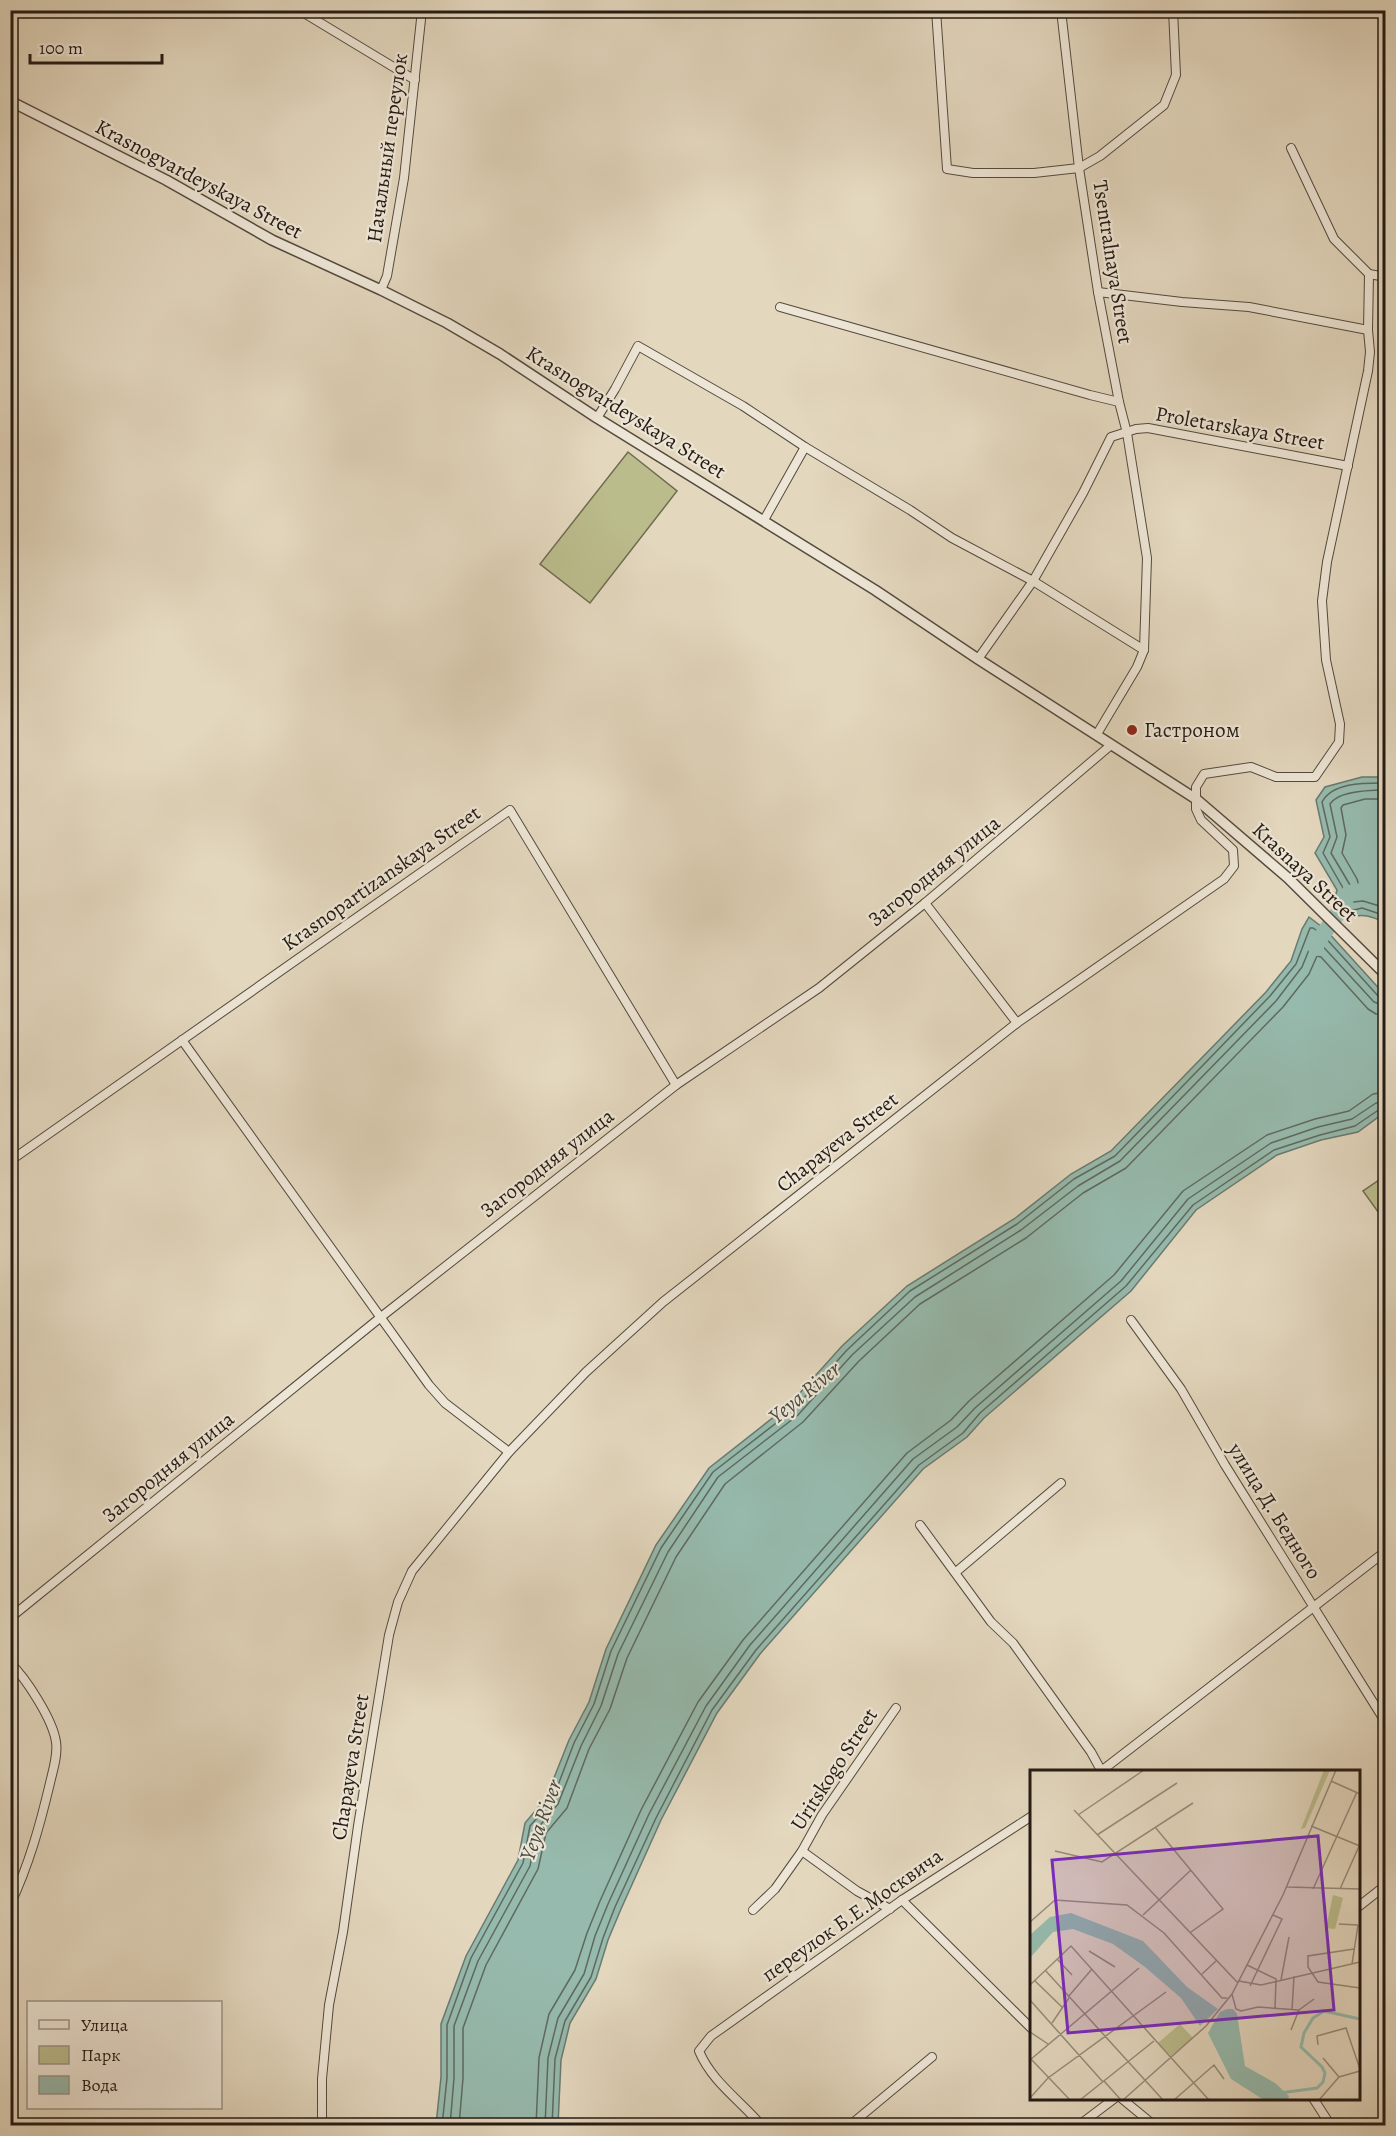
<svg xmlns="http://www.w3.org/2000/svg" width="1396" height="2136" viewBox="0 0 1396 2136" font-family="Alegreya,serif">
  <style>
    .green { fill: #bbbc8c; stroke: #706c50; stroke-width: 1.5 }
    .water { fill: #96baad; stroke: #697a70; stroke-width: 1.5 }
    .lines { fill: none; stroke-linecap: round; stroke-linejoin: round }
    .shore { stroke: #5e6a60; stroke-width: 1.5 }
    .river { stroke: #96baad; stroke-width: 16 }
    .minor-casing { stroke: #544a3e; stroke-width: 10 }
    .tertiary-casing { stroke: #544a3e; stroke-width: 12 }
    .minor { stroke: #ede5d5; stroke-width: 8 }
    .tertiary { stroke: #ede5d5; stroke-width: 9 }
    .poi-dot { fill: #8f2418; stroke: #ede5d5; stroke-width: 2 }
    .labels { text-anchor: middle; stroke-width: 4.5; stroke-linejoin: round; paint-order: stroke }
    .street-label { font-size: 21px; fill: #251b14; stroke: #ede5d5 }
    .poi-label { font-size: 21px; fill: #251b14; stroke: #ede5d5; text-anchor: start }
    .water-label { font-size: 22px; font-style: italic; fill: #474b42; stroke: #ede5d5 }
    .inset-river { fill: none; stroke: #96baad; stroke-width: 3 }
    .inset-road { fill: none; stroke: #978c7a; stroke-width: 1.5 }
    .view { fill: #7b2cbf; fill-opacity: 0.15; stroke: #7b2cbf; stroke-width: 3 }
    .inset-edge { fill: none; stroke: #251b14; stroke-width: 3 }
  </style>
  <rect width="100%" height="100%" fill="#e3d7be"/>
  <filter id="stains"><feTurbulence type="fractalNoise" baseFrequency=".00333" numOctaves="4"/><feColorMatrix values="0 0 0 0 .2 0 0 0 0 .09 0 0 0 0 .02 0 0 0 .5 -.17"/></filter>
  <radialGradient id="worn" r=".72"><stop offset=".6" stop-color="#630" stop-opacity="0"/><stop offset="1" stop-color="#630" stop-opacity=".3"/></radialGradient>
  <g class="green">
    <polygon points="628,452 677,491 590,603 540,564"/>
    <polygon points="1385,1176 1385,1213 1381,1216 1363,1191"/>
  </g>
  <g class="water">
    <path d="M1362 777H1385V923C1372 916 1363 913 1348 918L1333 905 1337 890 1315 853 1324 837 1316 800 1325 787Z"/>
    <polygon points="1309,917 1326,930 1385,995 1385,1112 1358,1132 1321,1140 1277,1155 1196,1210 1131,1291 984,1418 967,1437 923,1469 760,1654 717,1713 661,1820 621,1909 608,1940 596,1979 570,2023 561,2060 558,2125 436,2125 441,2077 441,2024 466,1956 518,1860 525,1823 546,1798 569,1740 589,1702 606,1649 656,1545 709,1468 789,1405 842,1346 907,1286 1014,1219 1071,1174 1111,1151 1266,992 1291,961 1302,929"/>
  </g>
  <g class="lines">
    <g class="shore">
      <path d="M1386 783C1365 783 1333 782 1322 802L1330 837 1323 853 1343 888 1341 903 1350 911 1362 908 1386 916"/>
      <path d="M1386 790C1372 790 1338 791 1330 804L1337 837 1331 853 1350 885V900L1353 902 1363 901 1386 908"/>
      <polyline points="1386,799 1365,799 1343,805 1341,808 1346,835 1342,853 1357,879 1360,890 1386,898"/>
      <polyline points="442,2126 447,2078 447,2025 471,1958 523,1863 530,1826 552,1801 574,1743 594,1704 611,1651 661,1548 713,1472 793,1410 847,1350 910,1291 1017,1224 1074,1179 1115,1156 1270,996 1296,964 1310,928 1313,928 1322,934 1379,997 1386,998"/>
      <polyline points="450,2126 454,2078 454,2026 478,1961 530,1866 537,1829 558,1804 581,1746 601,1706 618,1654 668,1552 718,1477 798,1415 852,1355 915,1297 1021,1230 1078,1186 1120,1161 1276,1001 1302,967 1313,940 1317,940 1374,1002 1386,1006"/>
      <polyline points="459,2126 463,2078 463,2028 486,1965 538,1869 546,1833 567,1808 589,1749 610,1709 627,1658 676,1557 725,1484 803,1422 859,1361 920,1304 1026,1238 1083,1193 1126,1168 1283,1007 1309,974 1317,956 1321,957 1368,1009 1376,1014 1386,1015"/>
      <polyline points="536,2126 539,2058 549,2014 575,1970 587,1933 600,1901 641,1810 698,1702 743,1640 907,1453 951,1420 969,1401 1114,1275 1183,1191 1267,1135 1315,1119 1349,1111 1373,1094 1386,1092"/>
      <polyline points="545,2126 548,2058 558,2018 584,1974 595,1936 608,1904 649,1814 706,1706 750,1645 913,1459 957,1427 975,1408 1121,1281 1188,1199 1271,1143 1318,1127 1352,1119 1376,1103 1386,1101"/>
      <polyline points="552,2126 555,2059 565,2021 591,1977 603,1938 615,1907 656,1818 712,1710 756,1650 919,1465 963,1433 980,1413 1126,1286 1193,1205 1274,1150 1320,1135 1355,1126 1380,1109 1386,1108"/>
    </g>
    <polyline class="river" points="1316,948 1317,943 1340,910 1349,893 1386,887"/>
    <defs>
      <g id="minor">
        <polyline points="299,10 415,80"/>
        <polyline points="936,10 947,169 973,173 1034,173 1079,168 1100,156 1164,105 1176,75 1173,10"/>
        <polyline points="1061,10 1079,168 1098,292 1119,402 1127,433 1147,558 1144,650 1137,667 1097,734"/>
        <polyline points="1291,148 1334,239 1369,274 1386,277"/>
        <polyline points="381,290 387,276 404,178 422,10"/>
        <polyline points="1098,292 1182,302 1249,307 1368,330"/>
        <polyline points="780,307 1090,395 1119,402"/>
        <polyline points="597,418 615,389 638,346 743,406 805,447 910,510 952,538 1033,581 1144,650"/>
        <polyline points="764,520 805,447"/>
        <polyline points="978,659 1033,581 1083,493 1111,437 1136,429 1148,428 1348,466"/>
        <polyline points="925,903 1017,1023"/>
        <polyline points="182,1040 429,1385 445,1403 509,1452"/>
        <polyline points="10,1161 510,810 676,1085"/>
        <polyline points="1131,1320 1181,1389 1225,1465 1386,1723"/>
        <polyline points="920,1525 991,1622 1013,1643 1091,1752 1102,1772"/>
        <polyline points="956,1572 1061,1483"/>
        <polyline points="10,1618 381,1317 676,1085 819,988 925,903 1111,745"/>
        <path d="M10 1663C26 1678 53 1720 56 1742 58 1755 53 1770 50 1783 40 1825 29 1865 10 1905"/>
        <polyline points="1100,1772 1386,1551"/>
        <polyline points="802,1851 857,1891 890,1909"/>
        <polyline points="902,1900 1032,2029"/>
        <polyline points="1358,1907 1386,1885"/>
        <polyline points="753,1910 775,1889 802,1851 822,1815 896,1708"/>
        <polyline points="1121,2098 1155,2126"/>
        <polyline points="1313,2098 1331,2126"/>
        <polyline points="322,2126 322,2079 329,2005 343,1932 358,1826 389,1635 398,1602 412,1571 509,1452 586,1372 663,1302 1017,1023 1224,879 1234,866 1233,850 1201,820 1196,809 1196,787 1204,774 1251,767 1276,777 1315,777 1339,742 1340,724 1326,660 1322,601 1327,562 1368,371 1370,352 1368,330 1369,274"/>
        <path d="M762 2126C740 2100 712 2082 699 2051L711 2036 902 1900 1032 1816"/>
        <polyline points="849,2126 932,2057"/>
        <polyline points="1078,2126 1115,2098"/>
      </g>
      <polyline id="tertiary" points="10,101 166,180 272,240 381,290 447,323 500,354 597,418 875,590 978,659 1196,799 1288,878 1386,975"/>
    </defs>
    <use href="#minor" class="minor-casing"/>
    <use href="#tertiary" class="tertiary-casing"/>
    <use href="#minor" class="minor"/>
    <use href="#tertiary" class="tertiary"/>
  </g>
  <circle class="poi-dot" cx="1132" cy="730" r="6"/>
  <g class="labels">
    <g class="street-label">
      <text transform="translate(387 148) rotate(-82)" y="7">Начальный переулок</text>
      <text transform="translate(199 179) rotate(28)" y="7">Krasnogvardeyskaya Street</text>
      <text transform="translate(1113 262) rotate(81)" y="7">Tsentralnaya Street</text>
      <text transform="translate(626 412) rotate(32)" y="7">Krasnogvardeyskaya Street</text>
      <text transform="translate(1240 428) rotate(10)" y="7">Proletarskaya Street</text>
      <text transform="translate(934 871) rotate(-39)" y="7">Загородняя улица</text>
      <text transform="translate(1305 872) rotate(43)" y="7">Krasnaya Street</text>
      <text transform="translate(381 878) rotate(-35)" y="7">Krasnopartizanskaya Street</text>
      <text transform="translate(837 1142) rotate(-38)" y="7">Chapayeva Street</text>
      <text transform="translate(547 1163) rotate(-38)" y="7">Загородняя улица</text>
      <text transform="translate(168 1467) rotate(-39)" y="7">Загородняя улица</text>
      <text transform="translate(1275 1511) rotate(58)" y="7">улица Д. Бедного</text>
      <text transform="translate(350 1767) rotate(-81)" y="7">Chapayeva Street</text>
      <text transform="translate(834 1769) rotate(-57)" y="7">Uritskogo Street</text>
      <text transform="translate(852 1915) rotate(-35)" y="7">переулок Б.Е.Москвича</text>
    </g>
    <g class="poi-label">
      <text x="1144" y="737">Гастроном</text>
    </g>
    <g class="water-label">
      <text transform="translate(804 1392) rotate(-39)" y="8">Yeya River</text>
      <text transform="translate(540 1820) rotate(-70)" y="8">Yeya River</text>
    </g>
  </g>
  <g transform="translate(1030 1770)">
    <rect width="330" height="330" fill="#e3d7be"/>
    <path d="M294 0H300L275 58 271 59ZM303 125 313 128 305 159 296 158ZM150 254 163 268 141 286 128 273Z" fill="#bbbc8c"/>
    <path d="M41 143 113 171 157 217 188 239 170 256 151 228 115 197 83 174 43 159 23 162 0 188V165L20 147ZM197 239H203L207 244 215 296 245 313 259 326 258 330H234L201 309 178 263 190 242Z" fill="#96baad"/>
    <path class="inset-river" d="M250 323 287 318 293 312 295 303 292 297 271 277 274 263 283 248 294 241 330 249"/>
    <path class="inset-road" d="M301 11 330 24M44 40 208 213M48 45 114 0M281 56 330 76M125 57 193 139 161 162M67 65 147 13M25 81 72 92 163 33M257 117 330 119M283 119 327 22M310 119 330 74M113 145 161 100M0 152 25 130 97 135 134 163 192 228H197M309 154 328 155M324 179 278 186V197L288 212 330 218M59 181 85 197M27 189 42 205M322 194 328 155M217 195 246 209 245 239M15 200 133 330M172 204 186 191M4 210 33 238M251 210 259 167M209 211 231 215 330 192M0 215 41 176 179 330M220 216 252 149 243 145M202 224 206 239 211 241 228 237 269 240M38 227 62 199M0 230 73 312M262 240 264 206M22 253 39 228M261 260 269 240 284 229M0 262 18 274M288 275 287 266 316 258 330 299M293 288 309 307M1 289 40 330M0 290 109 198M74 311 91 330M0 328 18 308 136 222M50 330 124 271M93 330 176 256 202 224 253 125 306 0M144 330 184 295 194 309M289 330 309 307 330 301"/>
    <path class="view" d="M288 66 304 240 38 263 22 90Z"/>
    <rect width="330" height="330" class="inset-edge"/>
  </g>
  <rect width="1396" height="2136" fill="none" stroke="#e3d7be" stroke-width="36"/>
  <rect x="12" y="12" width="1372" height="2112" fill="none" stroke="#251b14" stroke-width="3"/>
  <rect x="18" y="18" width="1360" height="2100" fill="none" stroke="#251b14" stroke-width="1.5"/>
  <rect x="27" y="2001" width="195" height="108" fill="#ede5d5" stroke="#9d9488" stroke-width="1.5"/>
  <rect x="39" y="2020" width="30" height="9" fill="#ede5d5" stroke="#9d9488" stroke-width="1.5"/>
  <text x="81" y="2031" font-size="18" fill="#251b14">Улица</text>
  <rect x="39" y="2046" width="30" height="18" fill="#bbbc8c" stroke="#9d9488" stroke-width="1.5"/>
  <text x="81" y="2061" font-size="18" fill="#251b14">Парк</text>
  <rect x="39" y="2076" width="30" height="18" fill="#96baad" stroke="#9d9488" stroke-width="1.5"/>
  <text x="81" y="2091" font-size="18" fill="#251b14">Вода</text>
  <path d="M30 54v9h132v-9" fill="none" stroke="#251b14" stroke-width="3"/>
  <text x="39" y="54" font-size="18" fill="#251b14" stroke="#ede5d5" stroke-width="4.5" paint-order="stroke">100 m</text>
  <rect width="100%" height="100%" filter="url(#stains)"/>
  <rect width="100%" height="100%" fill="url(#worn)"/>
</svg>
